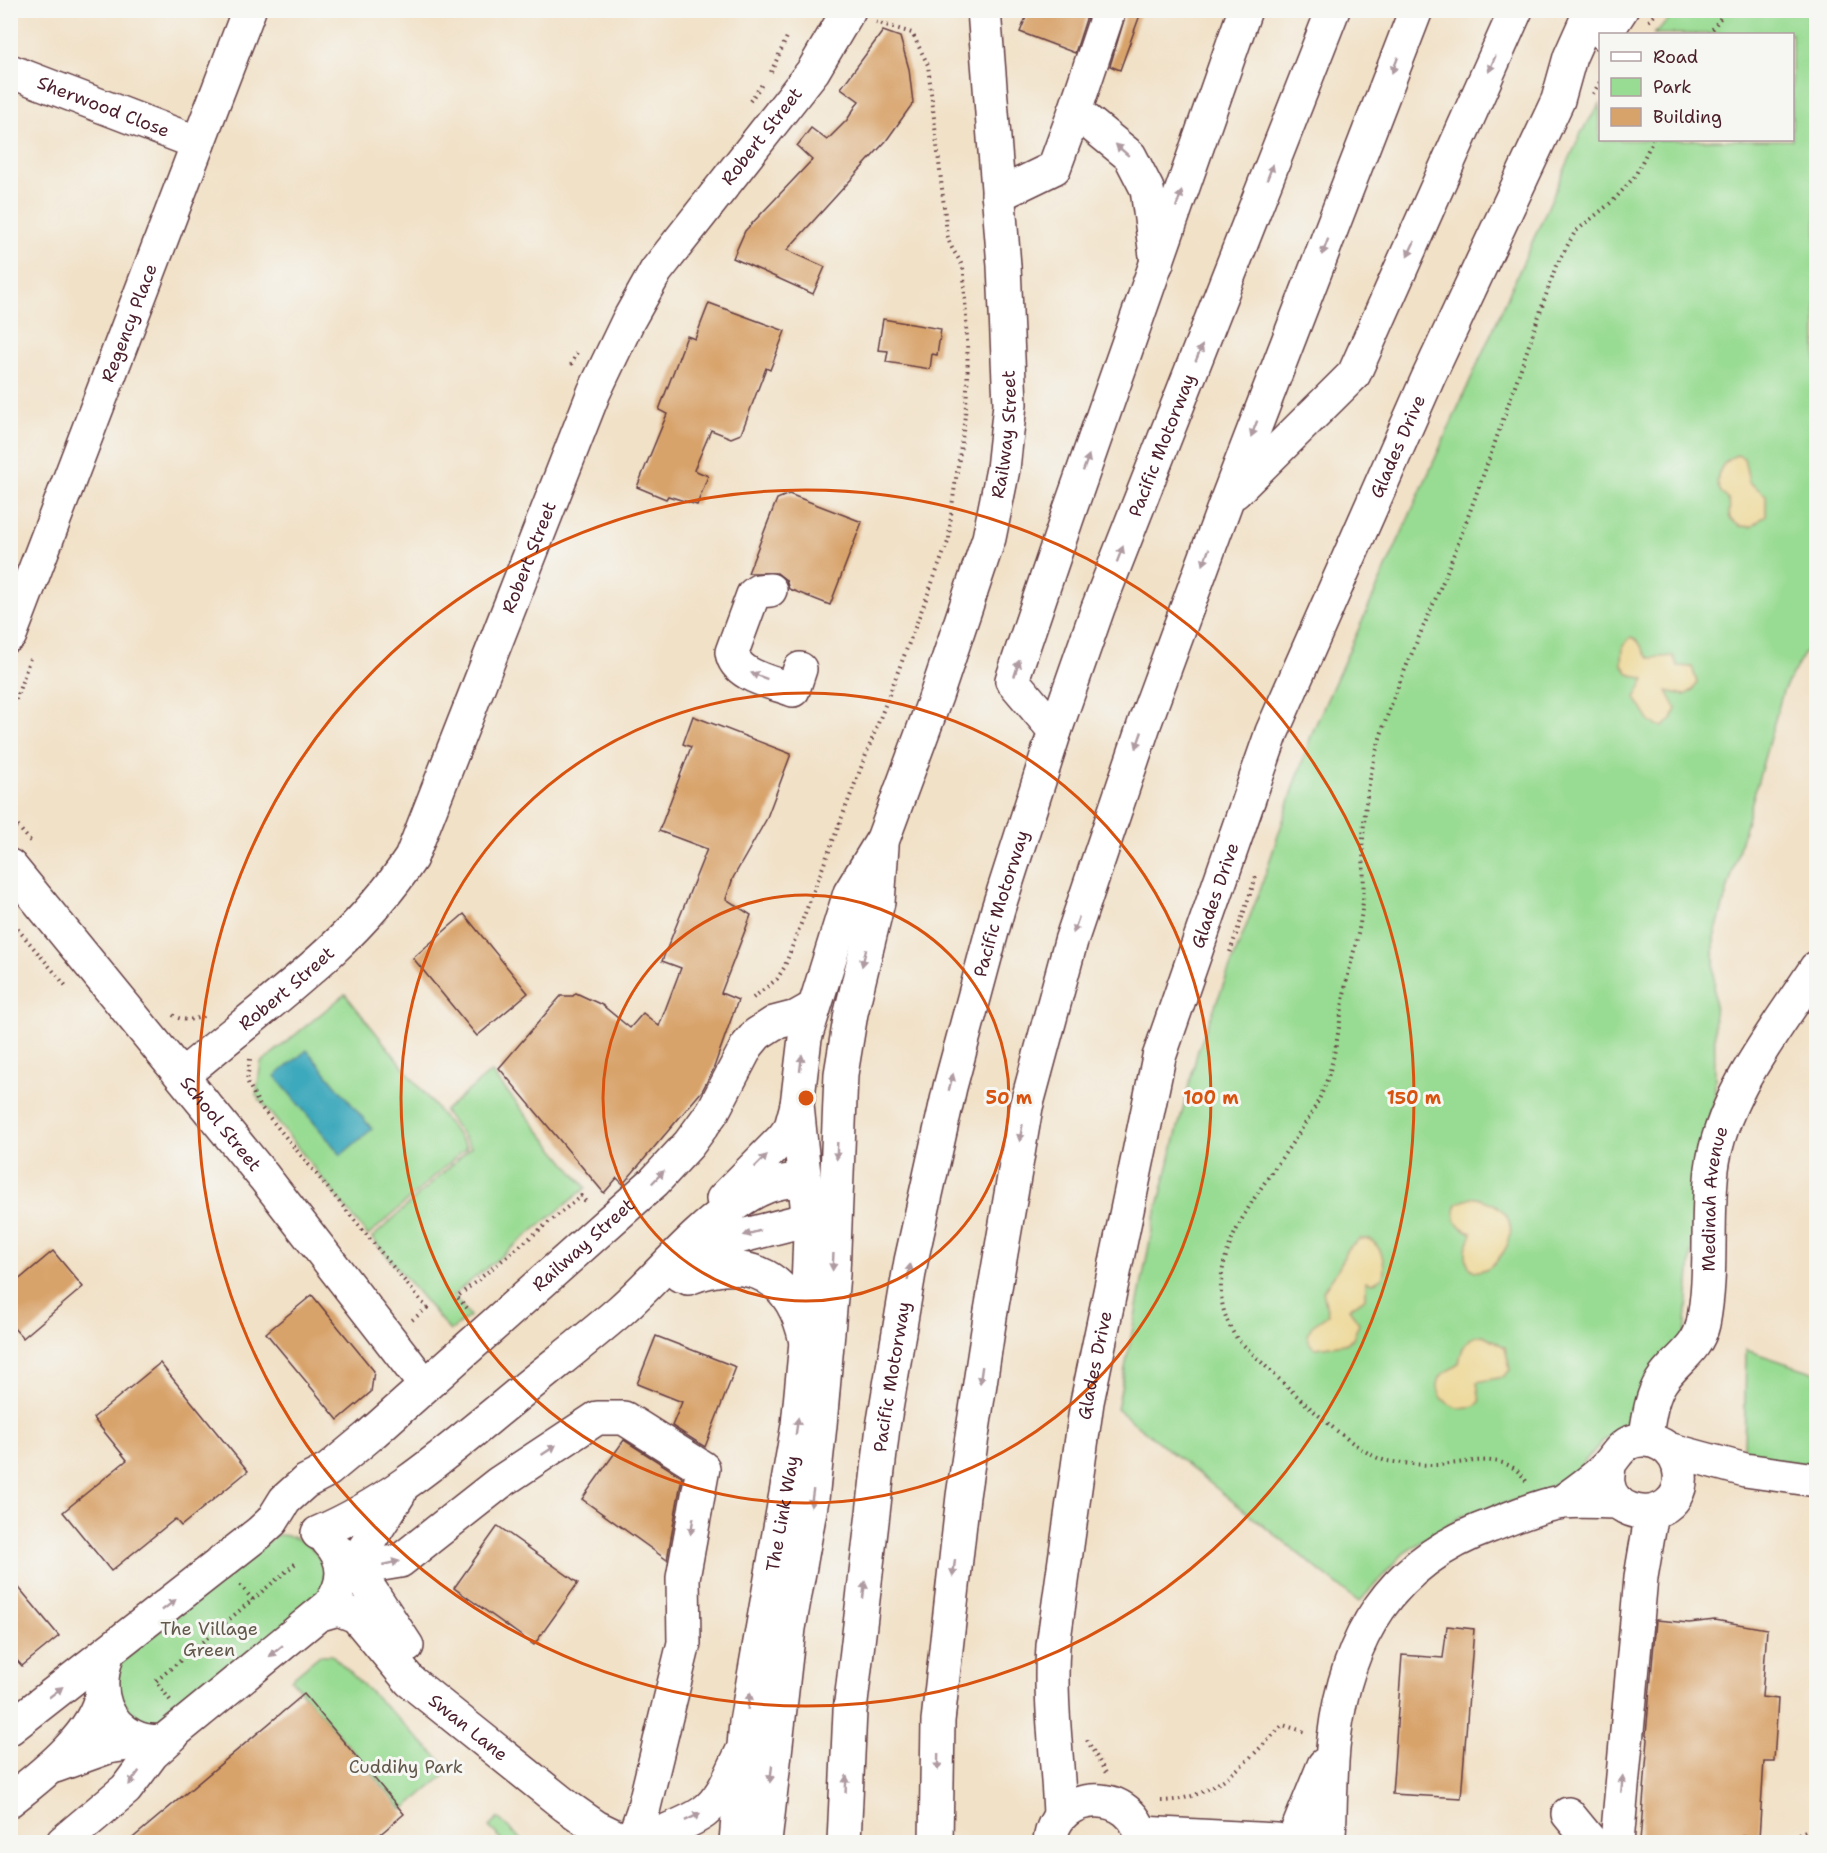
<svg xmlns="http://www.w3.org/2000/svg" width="1827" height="1853" viewBox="0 0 1827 1853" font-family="'Shantell Sans',sans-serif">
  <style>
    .green { fill: #98db92; stroke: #717d5e; stroke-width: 1.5 }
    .sand { fill: #eeda9e; stroke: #9c7c64; stroke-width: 1.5 }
    .water { fill: #3da9bc; stroke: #446474; stroke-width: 1.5 }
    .building { fill: #d8a36b }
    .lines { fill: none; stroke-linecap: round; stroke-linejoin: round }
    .minor-casing { stroke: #633c42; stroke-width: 36 }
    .major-casing { stroke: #633c42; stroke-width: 36 }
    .highway-casing { stroke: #633c42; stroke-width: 36 }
    .path { stroke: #633c42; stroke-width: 4; stroke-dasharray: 1.5 4.5; stroke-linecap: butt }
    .minor { stroke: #fff; stroke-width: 33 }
    .major { stroke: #fff; stroke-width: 33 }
    .highway { stroke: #fff; stroke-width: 33 }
    .oneway { fill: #ae9aa0 }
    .ring { fill: none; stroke: #d8530f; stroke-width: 3 }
    .labels { text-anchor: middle; stroke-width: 6; stroke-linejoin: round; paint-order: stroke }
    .street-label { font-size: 18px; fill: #4a1f2b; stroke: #f6f6f2 }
    .park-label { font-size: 18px; fill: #61574a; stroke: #f6f6f2 }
    .centre { fill: #d8530f; stroke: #f6f6f2; stroke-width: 3 }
    .ring-label { font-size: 18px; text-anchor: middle; font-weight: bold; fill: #d8530f; stroke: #f6f6f2; stroke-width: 6; stroke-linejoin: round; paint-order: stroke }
  </style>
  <rect width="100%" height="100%" fill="#f6f6f2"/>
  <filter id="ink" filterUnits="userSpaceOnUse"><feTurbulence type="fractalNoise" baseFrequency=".0167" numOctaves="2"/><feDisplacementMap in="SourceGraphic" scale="12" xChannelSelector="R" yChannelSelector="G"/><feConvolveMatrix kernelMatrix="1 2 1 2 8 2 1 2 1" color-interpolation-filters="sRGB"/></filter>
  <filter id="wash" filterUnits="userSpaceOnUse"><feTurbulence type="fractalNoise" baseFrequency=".008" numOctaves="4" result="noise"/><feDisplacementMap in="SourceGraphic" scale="24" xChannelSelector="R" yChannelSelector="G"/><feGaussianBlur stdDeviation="1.35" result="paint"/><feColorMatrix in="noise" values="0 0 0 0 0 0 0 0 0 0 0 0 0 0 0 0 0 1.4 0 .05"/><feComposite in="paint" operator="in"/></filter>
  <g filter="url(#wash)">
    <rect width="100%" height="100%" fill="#f1e1c7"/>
    <g class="green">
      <polygon points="1678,11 1816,11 1816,633 1783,691 1714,938 1715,1097 1698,1164 1685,1337 1633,1419 1604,1440 1574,1473 1540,1493 1460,1517 1404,1553 1359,1602 1117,1409 1153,1225 1198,1050 1259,893 1312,733 1582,131 1600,104 1600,140 1792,140 1792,34 1654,34"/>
      <polygon points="345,994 467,1147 368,1236 256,1095 261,1063"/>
      <polygon points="491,1072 586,1188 453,1295 470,1316 450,1331 372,1238 471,1147 444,1111"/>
      <polygon points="1746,1350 1816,1373 1816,1466 1744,1454"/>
      <path d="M277 1535C308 1535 329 1559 324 1590L174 1722C168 1723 161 1725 155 1725 136 1725 115 1702 116 1684 117 1676 120 1668 122 1660Z"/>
      <polygon points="320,1655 332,1655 451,1770 403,1810 291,1679"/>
      <polygon points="498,1818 524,1842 505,1842 489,1827"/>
    </g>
    <g class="sand">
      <path d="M1737 455 1744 458 1749 482 1766 495V515L1751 527 1740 526 1731 520C1727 514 1731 509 1729 502 1727 496 1722 495 1720 490 1712 477 1724 459 1737 455Z"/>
      <path d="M1631 637C1642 640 1641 652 1649 658L1673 656 1678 666 1692 667 1697 683 1693 690 1685 695 1667 691 1676 708 1672 720 1662 727 1650 722 1635 698 1645 679 1629 674 1622 664 1623 646Z"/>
      <path d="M1471 1197C1563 1213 1465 1313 1466 1251 1466 1244 1471 1239 1472 1233 1457 1227 1451 1220 1457 1204Z"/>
      <path d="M1360 1239H1369C1382 1247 1386 1262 1383 1277L1373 1283 1366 1281V1297L1349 1309 1359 1323 1353 1339 1345 1344 1316 1348 1310 1344 1307 1335 1312 1326 1328 1315 1323 1291 1339 1268 1347 1249Z"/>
      <path d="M1483 1335 1505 1347 1510 1370 1503 1377 1477 1382 1480 1402C1461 1420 1428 1397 1441 1376 1445 1370 1454 1369 1459 1363 1462 1347 1465 1337 1483 1335Z"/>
    </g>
    <polygon class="water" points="307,1050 372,1129 341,1155 275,1076"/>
    <g id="blocks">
      <g class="building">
        <polygon points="1029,10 1089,10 1075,53 1020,32"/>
        <polygon points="1127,10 1140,15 1120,70 1110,66"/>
        <polygon points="883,31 900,37 909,69 913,103 886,141 787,250 825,267 813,294 733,258 745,231 812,160 797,146 811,128 827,140 847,120 859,101 841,88"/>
        <polygon points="709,303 785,331 770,370 766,368 741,434 731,438 711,430 694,470 708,476 697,505 668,496 666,499 637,487 667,414 659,410 687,336 695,339"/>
        <polygon points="883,319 941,329 937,355 932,354 930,369 886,362 888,351 878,350"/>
        <polygon points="789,494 862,522 830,605 789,589 786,580 777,573 748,573 777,499"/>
        <polygon points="693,716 791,754 766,820 733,878 726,899 751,915 721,993 738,1000 713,1070 702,1091 623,1184 617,1178 604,1193 499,1068 561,996 573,996 576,993 602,1005 630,1028 643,1013 659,1026 681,968 662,961 707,849 659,831 691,747 683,744"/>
        <polygon points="464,914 528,993 477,1036 413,958"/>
        <polygon points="53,1251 83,1287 23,1338 10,1324 10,1287"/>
        <polygon points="312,1295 374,1371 371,1392 338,1420 266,1333"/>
        <polygon points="656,1336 736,1367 705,1447 672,1426 682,1402 637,1384"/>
        <polygon points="160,1363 248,1471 181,1526 175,1519 111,1571 63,1512 127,1460 93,1418"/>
        <polygon points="624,1440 682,1477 667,1560 582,1499"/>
        <polygon points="498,1526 578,1583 534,1645 454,1588"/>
        <polygon points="10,1577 59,1636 22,1666 10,1653"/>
        <polygon points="1656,1620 1689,1623 1715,1620 1767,1629 1762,1697 1778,1699 1774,1761 1764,1761 1759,1838 1742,1836 1742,1842 1640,1842 1648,1739 1646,1735"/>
        <polygon points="1447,1626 1474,1629 1461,1798 1392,1794 1402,1655 1443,1658"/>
        <polygon points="304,1694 404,1814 371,1842 128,1842"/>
      </g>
    </g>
  </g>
  <g filter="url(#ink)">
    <use href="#blocks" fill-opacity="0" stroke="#633c42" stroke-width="1.5"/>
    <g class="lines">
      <defs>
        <g id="minor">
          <polyline points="1109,10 1075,111 1130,156 1147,189 1157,263"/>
          <polyline points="1605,34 1621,10"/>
          <path id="s1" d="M10 71 198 143"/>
          <polyline points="998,195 1054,168 1075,111"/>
          <path d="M770 590 758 591 753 595 732 652C735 676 772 682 793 690L800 669"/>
          <path id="s2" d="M10 635 249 10"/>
          <path id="s3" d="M10 866 264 1177 425 1385"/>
          <path id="s4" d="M183 1075C261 1008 353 946 411 858L594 392 628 321 656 271 813 71 849 10"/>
          <polyline points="723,1199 783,1138 791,1127 797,1105"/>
          <polyline points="680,1275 738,1237 809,1219"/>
          <path d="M688 1278C751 1254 792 1276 806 1342"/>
          <path id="s5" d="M1645 1439C1649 1421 1650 1399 1661 1382 1674 1361 1697 1351 1703 1324 1713 1273 1706 1221 1712 1169 1721 1096 1777 1029 1816 968"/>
          <polyline points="1668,1449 1745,1470 1816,1480"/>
          <path d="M1562 1502C1577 1490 1597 1478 1609 1464 1616 1456 1618 1450 1627 1444 1637 1438 1652 1439 1662 1445 1683 1457 1688 1491 1666 1506 1645 1520 1611 1509 1608 1483 1607 1477 1609 1470 1609 1465"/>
          <path d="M318 1533C389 1503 446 1453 505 1405 543 1373 583 1343 621 1310 659 1276 691 1235 734 1205 753 1191 781 1176 805 1183"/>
          <polyline points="337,1551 360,1564 376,1565 400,1561 499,1483 597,1418 624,1418 703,1468 683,1578 684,1643 643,1811 632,1842"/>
          <polyline points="340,1554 371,1591 407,1646"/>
          <polyline points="345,1579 399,1494"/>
          <path id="s6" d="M321 1614 338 1609 356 1616 410 1681 566 1806 596 1827 627 1842"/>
          <path d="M107 1655C103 1669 100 1682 103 1697 108 1725 137 1747 165 1740L330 1605C346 1583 347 1560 328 1541"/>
          <path id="s7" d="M10 1728 259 1533 272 1521 285 1500 305 1482 328 1470 369 1436 654 1182 689 1144 713 1111 747 1046 757 1034 774 1023 797 1017 813 1008"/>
          <polyline points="55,1766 108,1747 148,1741"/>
          <path d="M10 1800C42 1775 98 1732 102 1690"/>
          <polyline points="1568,1814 1591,1842"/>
          <path id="s8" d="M1060 1815C1058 1759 1049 1703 1053 1646L1087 1402 1159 1057 1272 732 1428 378 1558 100 1570 57 1591 10"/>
          <polyline points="1298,1829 1324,1765"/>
          <polyline points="1141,1833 1277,1840"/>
          <path d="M1329 1835C1331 1803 1330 1771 1334 1739 1346 1637 1391 1562 1490 1526 1511 1518 1542 1504 1564 1502 1581 1500 1600 1502 1618 1502"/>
          <polyline points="63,1842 126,1789 152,1754 173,1735"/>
          <path d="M640 1842C660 1832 686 1825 704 1812 723 1798 732 1772 742 1752"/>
          <path d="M1050 1842C1055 1787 1137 1787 1142 1842"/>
          <polyline points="1617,1842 1641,1577 1652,1512"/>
        </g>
        <g id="major">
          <path id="s9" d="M736 1842 746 1722 798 1425 806 1342 810 1234 797 1105 805 1038 850 893 883 839 936 696 989 538 1003 469 1010 404 1004 266 984 10"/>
          <polyline points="765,1842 789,1628 812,1499 820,1425 833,1274 841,1074 851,1013 878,902 882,846"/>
        </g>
        <g id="highway">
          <polyline points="1235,492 1354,374 1516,10"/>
          <polyline points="1055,731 1012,680 1067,518 1245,10"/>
          <path id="s10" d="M844 1842 850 1711 883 1427 911 1261 950 1087 998 909 1055 731 1098 608 1333 10"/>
          <polyline points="936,1842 938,1721 963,1496 990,1317 1026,1107 1071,941 1145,722 1226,502 1416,10"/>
        </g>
      </defs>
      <use href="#minor" class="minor-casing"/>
      <use href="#major" class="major-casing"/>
      <use href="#highway" class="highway-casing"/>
      <g class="path">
        <polyline points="1649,21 1659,10"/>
        <polyline points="1709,34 1726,10"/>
        <polyline points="771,72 788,35"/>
        <polyline points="1593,94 1600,82"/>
        <polyline points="750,101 763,83"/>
        <polyline points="571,365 578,350"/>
        <polyline points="10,735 12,711 30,658"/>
        <polyline points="10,817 31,842"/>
        <polyline points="10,920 66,986"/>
        <polyline points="1230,952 1257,874"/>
        <path d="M753 998 777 979 784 968 949 539C952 488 965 438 967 388 969 350 965 311 964 273 962 258 950 252 947 233L928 65 912 33 876 22"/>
        <path d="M173 1015C182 1022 196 1020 205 1015"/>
        <polyline points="250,1059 247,1081 260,1106 427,1308 412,1320"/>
        <polyline points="467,1308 457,1297 581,1196 587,1203"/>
        <path d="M1526 1481C1505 1448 1465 1465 1433 1465 1418 1465 1401 1463 1387 1461 1351 1454 1268 1367 1238 1340 1179 1257 1289 1166 1321 1095 1336 1062 1339 1024 1345 989 1350 963 1359 937 1362 910 1365 888 1363 864 1363 841 1364 812 1368 785 1375 756 1392 690 1425 627 1450 564 1488 466 1522 365 1556 266L1575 232 1613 201 1635 176 1653 140"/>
        <polyline points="240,1585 253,1600"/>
        <polyline points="170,1700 156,1681 296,1563"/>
        <polyline points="1087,1740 1106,1773"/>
        <path d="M1161 1801C1216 1800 1247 1760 1283 1725L1306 1732"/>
        <polyline points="1795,1842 1793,1836 1816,1827"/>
      </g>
      <use href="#minor" class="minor"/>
      <use href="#major" class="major"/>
      <use href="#highway" class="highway"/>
    </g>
    <defs><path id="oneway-solid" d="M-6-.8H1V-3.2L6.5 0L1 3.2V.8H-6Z" transform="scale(1.5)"/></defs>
    <g class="oneway">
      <use href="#oneway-solid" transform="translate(1492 64) rotate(113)"/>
      <use href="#oneway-solid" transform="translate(1395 65) rotate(111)"/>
      <use href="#oneway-solid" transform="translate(1122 150) rotate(-139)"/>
      <use href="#oneway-solid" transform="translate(1270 172) rotate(-69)"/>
      <use href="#oneway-solid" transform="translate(1179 199) rotate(-71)"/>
      <use href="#oneway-solid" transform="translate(1325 247) rotate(111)"/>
      <use href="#oneway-solid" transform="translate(1411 249) rotate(115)"/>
      <use href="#oneway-solid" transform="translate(1199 353) rotate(-68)"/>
      <use href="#oneway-solid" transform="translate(1254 429) rotate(111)"/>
      <use href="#oneway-solid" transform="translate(1086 463) rotate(-70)"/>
      <use href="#oneway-solid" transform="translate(1120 554) rotate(-69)"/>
      <use href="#oneway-solid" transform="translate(1206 557) rotate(110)"/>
      <use href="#oneway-solid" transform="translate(1017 668) rotate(-72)"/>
      <use href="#oneway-solid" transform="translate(759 676) rotate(-159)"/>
      <use href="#oneway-solid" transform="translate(1139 740) rotate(109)"/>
      <use href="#oneway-solid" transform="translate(1076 925) rotate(109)"/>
      <use href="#oneway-solid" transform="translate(864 958) rotate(104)"/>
      <use href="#oneway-solid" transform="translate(801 1063) rotate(-83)"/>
      <use href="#oneway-solid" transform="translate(951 1082) rotate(-75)"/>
      <use href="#oneway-solid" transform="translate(1021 1133) rotate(100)"/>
      <use href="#oneway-solid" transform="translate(837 1151) rotate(92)"/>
      <use href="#oneway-solid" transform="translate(761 1161) rotate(-45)"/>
      <use href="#oneway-solid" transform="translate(658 1177) rotate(-46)"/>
      <use href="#oneway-solid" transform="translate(752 1233) rotate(164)"/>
      <use href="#oneway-solid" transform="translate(833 1262) rotate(93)"/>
      <use href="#oneway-solid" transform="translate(909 1272) rotate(-80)"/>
      <use href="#oneway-solid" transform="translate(981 1375) rotate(98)"/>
      <use href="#oneway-solid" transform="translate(797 1426) rotate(-82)"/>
      <use href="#oneway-solid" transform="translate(549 1450) rotate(-34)"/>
      <use href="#oneway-solid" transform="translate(812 1498) rotate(98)"/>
      <use href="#oneway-solid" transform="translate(692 1526) rotate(100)"/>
      <use href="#oneway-solid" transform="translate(391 1563) rotate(-13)"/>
      <use href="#oneway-solid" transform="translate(954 1568) rotate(97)"/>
      <use href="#oneway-solid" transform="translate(864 1590) rotate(-83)"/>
      <use href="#oneway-solid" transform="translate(169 1605) rotate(-38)"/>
      <use href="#oneway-solid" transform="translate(276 1651) rotate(140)"/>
      <use href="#oneway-solid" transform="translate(56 1692) rotate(-38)"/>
      <use href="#oneway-solid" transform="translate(749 1701) rotate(-81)"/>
      <use href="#oneway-solid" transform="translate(938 1762) rotate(91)"/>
      <use href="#oneway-solid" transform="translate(771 1774) rotate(97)"/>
      <use href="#oneway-solid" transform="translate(134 1778) rotate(126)"/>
      <use href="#oneway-solid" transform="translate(846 1784) rotate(-87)"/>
      <use href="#oneway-solid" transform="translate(1622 1784) rotate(-85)"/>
      <use href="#oneway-solid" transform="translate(693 1817) rotate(-25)"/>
    </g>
  </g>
  <g class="ring">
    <circle cx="806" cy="1098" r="203"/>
    <circle cx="806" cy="1098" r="405"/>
    <circle cx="806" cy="1098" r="608"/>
  </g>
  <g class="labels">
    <g class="street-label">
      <text dy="6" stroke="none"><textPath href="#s1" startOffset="100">Sherwood Close</textPath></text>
      <text dy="6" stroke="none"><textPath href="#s4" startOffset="1124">Robert Street</textPath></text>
      <text dy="6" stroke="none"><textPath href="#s2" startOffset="334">Regency Place</textPath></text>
      <text dy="6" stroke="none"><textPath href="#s9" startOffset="1450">Railway Street</textPath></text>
      <text dy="6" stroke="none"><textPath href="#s10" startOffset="1440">Pacific Motorway</textPath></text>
      <text dy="6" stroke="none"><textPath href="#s8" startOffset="1424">Glades Drive</textPath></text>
      <text dy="6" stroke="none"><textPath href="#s4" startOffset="639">Robert Street</textPath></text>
      <text dy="6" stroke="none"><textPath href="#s8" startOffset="939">Glades Drive</textPath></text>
      <text dy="6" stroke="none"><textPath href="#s10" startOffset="954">Pacific Motorway</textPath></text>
      <text dy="6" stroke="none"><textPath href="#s4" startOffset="135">Robert Street</textPath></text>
      <text dy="6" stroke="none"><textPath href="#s3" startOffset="333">School Street</textPath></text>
      <text dy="6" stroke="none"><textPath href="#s5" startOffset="258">Medinah Avenue</textPath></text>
      <text dy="6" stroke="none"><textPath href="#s7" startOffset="752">Railway Street</textPath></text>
      <text dy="6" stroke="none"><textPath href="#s8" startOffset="453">Glades Drive</textPath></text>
      <text dy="6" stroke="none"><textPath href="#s10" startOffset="468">Pacific Motorway</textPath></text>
      <text dy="6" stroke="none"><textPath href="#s9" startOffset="332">The Link Way</textPath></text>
      <text dy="6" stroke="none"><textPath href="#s6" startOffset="196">Swan Lane</textPath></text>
    </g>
    <g class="park-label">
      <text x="209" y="1635">The Village<tspan x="209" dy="21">Green</tspan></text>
      <text x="406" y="1773">Cuddihy Park</text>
    </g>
  </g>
  <circle cx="806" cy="1098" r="9" class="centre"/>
  <g class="ring-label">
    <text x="1009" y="1104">50 m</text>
    <text x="1211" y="1104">100 m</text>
    <text x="1414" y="1104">150 m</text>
  </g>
  <rect width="1827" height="1853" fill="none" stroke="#f6f6f2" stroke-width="36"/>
  <rect x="1599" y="33" width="195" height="108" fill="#f6f6f2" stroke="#b1a0a2" stroke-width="1.5"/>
  <rect x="1611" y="52" width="30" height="9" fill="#ffffff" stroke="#b1a0a2" stroke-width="1.5"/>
  <text x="1653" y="63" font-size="18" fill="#4a1f2b">Road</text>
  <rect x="1611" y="78" width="30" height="18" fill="#98db92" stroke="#b1a0a2" stroke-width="1.5"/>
  <text x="1653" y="93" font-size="18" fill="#4a1f2b">Park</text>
  <rect x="1611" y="108" width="30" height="18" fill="#d8a36b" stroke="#b1a0a2" stroke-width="1.5"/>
  <text x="1653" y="123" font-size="18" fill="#4a1f2b">Building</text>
</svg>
